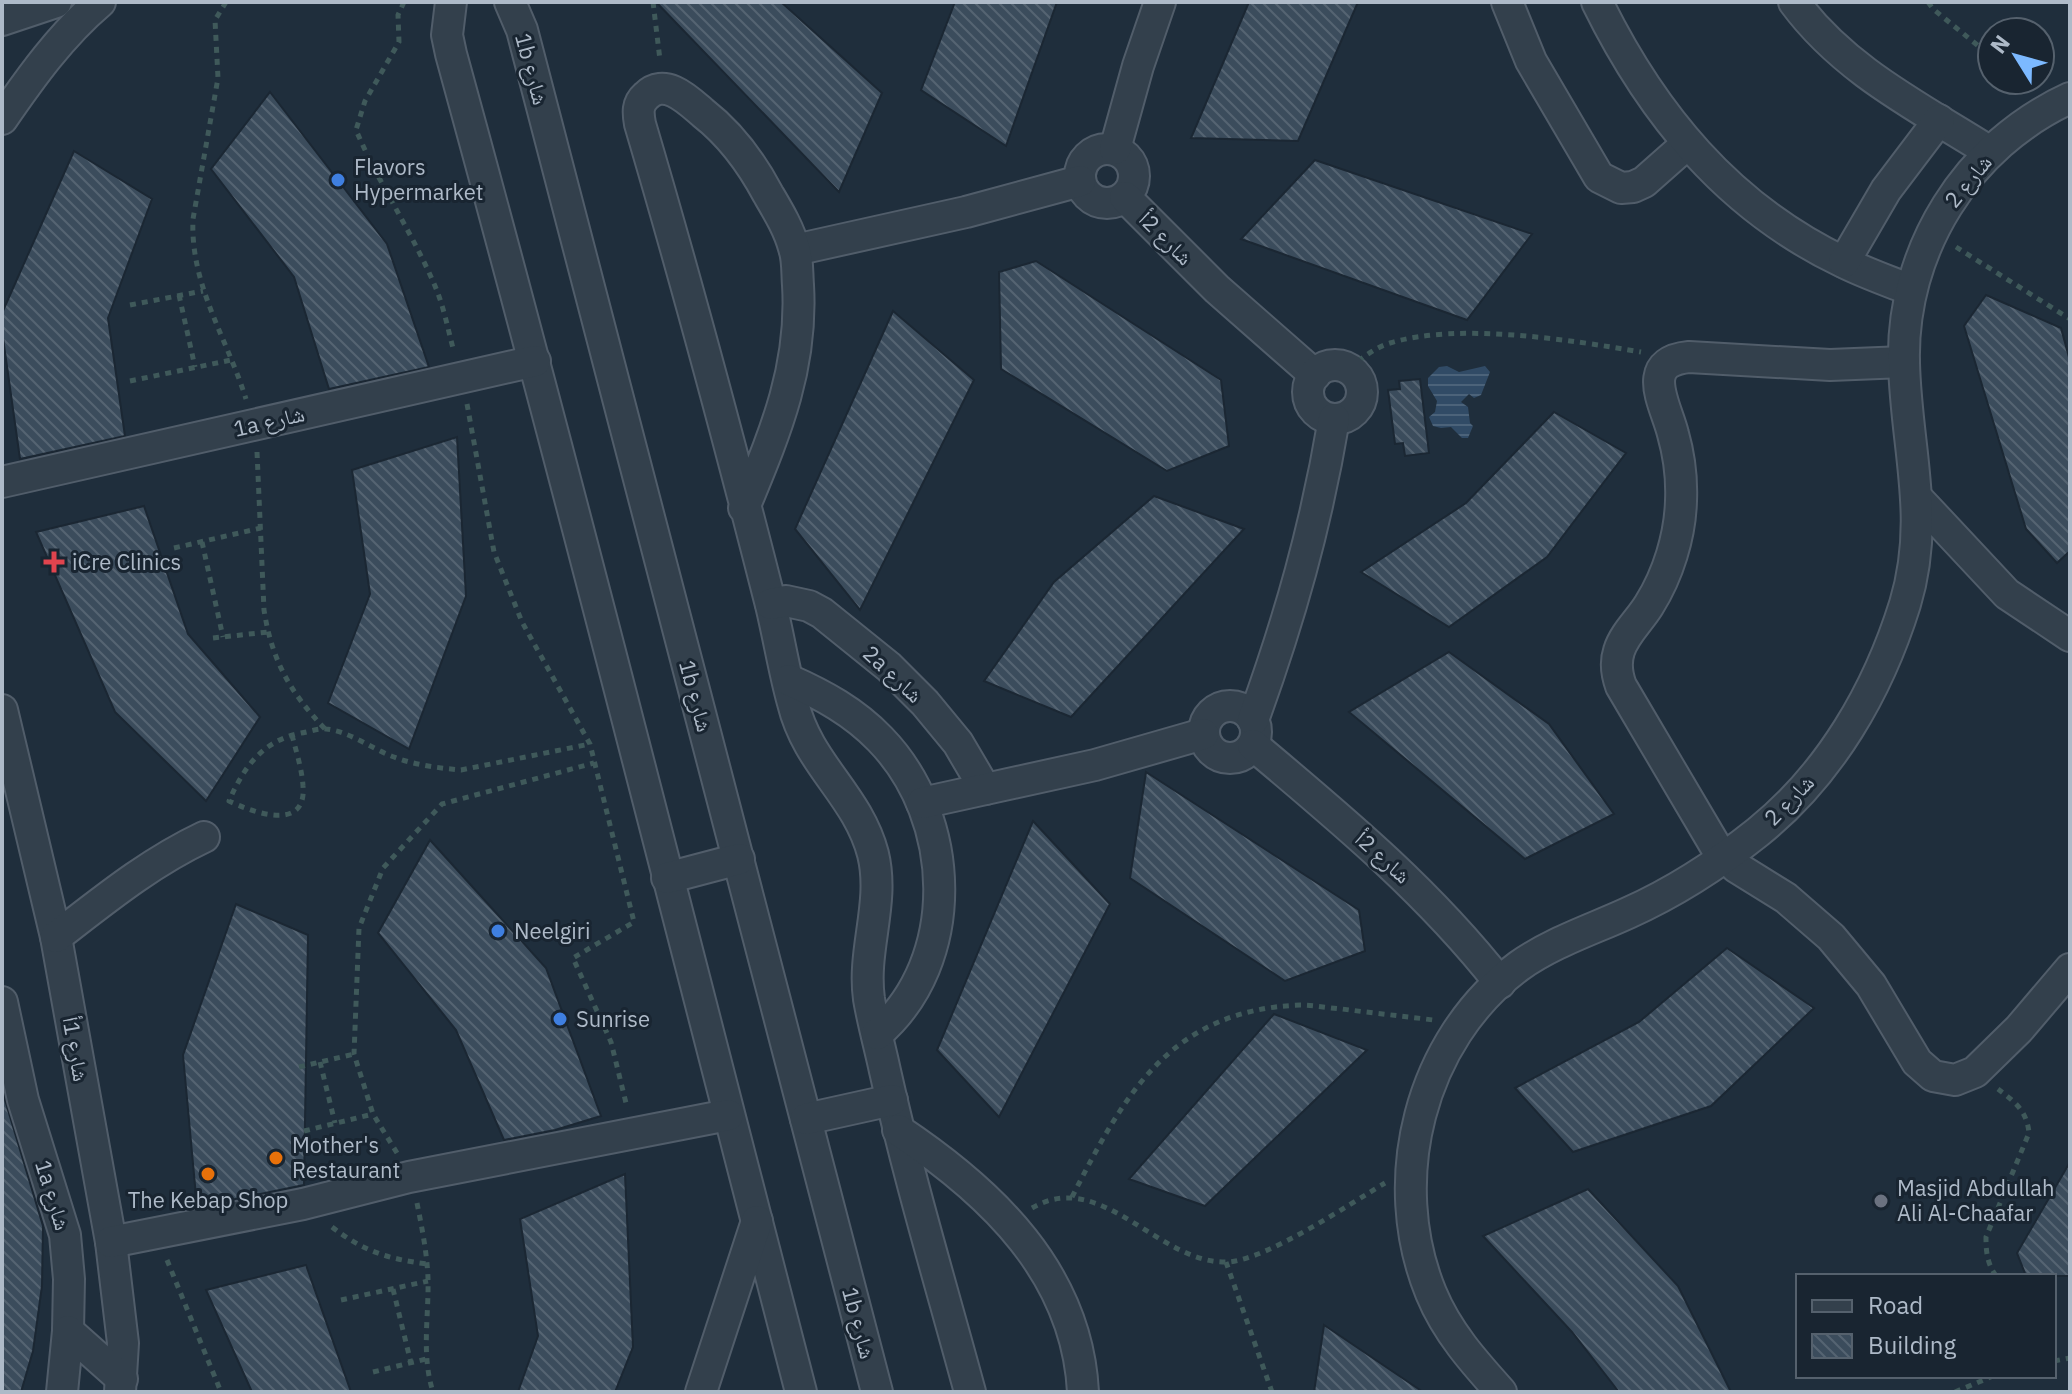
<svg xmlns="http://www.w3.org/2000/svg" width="2072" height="1394" viewBox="0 0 2072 1394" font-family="'IBM Plex Sans','Noto Naskh Arabic',sans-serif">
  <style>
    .water { fill: url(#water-rules) }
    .building { fill: url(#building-back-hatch); stroke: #1b2733; stroke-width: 2 }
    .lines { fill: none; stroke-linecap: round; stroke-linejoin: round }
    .minor-casing { stroke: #515d6a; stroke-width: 34 }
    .path { stroke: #3f595a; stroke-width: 5; stroke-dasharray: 6 6; stroke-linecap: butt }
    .minor { stroke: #33404c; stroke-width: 30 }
    .shop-dot { fill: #3f7fe0; stroke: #192531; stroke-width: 3 }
    .health-dot { fill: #e0444e; stroke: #192531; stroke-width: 3 }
    .food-dot { fill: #e8710a; stroke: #192531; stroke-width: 3 }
    .worship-dot { fill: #6b7280; stroke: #192531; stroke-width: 3 }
    .labels { text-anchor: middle; stroke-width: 6; stroke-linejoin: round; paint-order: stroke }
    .street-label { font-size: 22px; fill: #aebac8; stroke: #192531 }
    .poi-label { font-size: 22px; fill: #aebac8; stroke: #192531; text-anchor: start }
  </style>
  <defs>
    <pattern id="water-rules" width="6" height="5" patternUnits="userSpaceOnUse" patternTransform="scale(2)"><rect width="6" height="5" fill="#314b66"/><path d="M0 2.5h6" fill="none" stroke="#4c637a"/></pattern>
    <pattern id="building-back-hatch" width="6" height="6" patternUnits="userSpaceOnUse" patternTransform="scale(2)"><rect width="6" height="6" fill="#3b4c5c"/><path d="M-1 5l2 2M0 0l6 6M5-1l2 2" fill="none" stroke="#556472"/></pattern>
  </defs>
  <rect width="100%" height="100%" fill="#1f2e3c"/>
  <polygon class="water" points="1447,366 1459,372 1485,366 1490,372 1481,395 1474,398 1469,394 1461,402 1468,407 1470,423 1473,426 1468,438 1462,438 1451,427 1441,428 1433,426 1429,417 1435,412 1437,401 1428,386 1428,378 1439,367"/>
  <g class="building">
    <polygon points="656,2 781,2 882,93 839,192"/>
    <polygon points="955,2 1057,2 1006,146 921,90"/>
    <polygon points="1249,2 1358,2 1298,141 1191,138"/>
    <polygon points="270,92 387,244 429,367 329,389 294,277 211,169"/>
    <polygon points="74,151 152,199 108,318 125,436 20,459 2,331 2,313"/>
    <polygon points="1315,160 1532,234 1467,320 1241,239"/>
    <polygon points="1036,261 1221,380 1229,446 1167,471 1001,369 999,272"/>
    <polygon points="1986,295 2061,328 2070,361 2070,551 2057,563 2026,529 1964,326"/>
    <polygon points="893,311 974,380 860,610 795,529"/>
    <polygon points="1420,379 1429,453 1405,456 1403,443 1395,444 1388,390 1400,389 1399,381"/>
    <polygon points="1554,412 1626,453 1547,557 1449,627 1361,572 1466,503"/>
    <polygon points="457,437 466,596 409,749 328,703 370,594 352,470"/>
    <polygon points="1154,496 1244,529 1071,717 984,681 1054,582"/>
    <polygon points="144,506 188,634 260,717 206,801 115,712 36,532"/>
    <polygon points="1449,652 1549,724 1614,814 1525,859 1349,712"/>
    <polygon points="1146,772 1359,910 1365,951 1285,981 1130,878"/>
    <polygon points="1033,821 1110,904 999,1117 937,1050"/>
    <polygon points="430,840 546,968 601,1116 555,1130 504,1140 456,1030 378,933"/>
    <polygon points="236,904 308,935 304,1185 197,1207 183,1055"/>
    <polygon points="1727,948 1814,1008 1711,1106 1573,1152 1515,1088 1639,1022"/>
    <polygon points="1274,1014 1367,1050 1205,1206 1129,1179"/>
    <polygon points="2,1090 43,1226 42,1286 33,1351 21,1392 2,1392"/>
    <polygon points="2070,1162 2070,1276 2026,1276 2017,1253"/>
    <polygon points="625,1174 633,1347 615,1392 518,1392 538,1336 520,1219"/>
    <polygon points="1588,1189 1678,1286 1731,1392 1619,1392 1572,1332 1483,1236"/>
    <polygon points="306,1265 351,1392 252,1392 206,1290"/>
    <polygon points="1324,1325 1423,1392 1314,1392"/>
  </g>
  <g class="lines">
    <defs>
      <g id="minor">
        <path d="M451 2 447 35 451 54C573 498 685 946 801 1392"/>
        <polyline points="510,2 522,30 877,1392"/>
        <polyline points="1507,2 1531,61 1599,177 1621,188 1633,187 1644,182 1687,144"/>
        <path d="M1597 2C1652 114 1728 207 1843 262 1865 273 1888 281 1911 290"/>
        <path d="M1794 2C1845 71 1919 107 1990 152"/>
        <polyline points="2,20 56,2"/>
        <path d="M2 119C31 77 61 35 100 2"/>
        <circle cx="1107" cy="176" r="27"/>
        <polyline points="1115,149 1138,66 1160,2"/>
        <polyline points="1125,197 1217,289 1315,375"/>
        <polyline points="795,250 966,212 1080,181"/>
        <polyline points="1844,262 1886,190 1939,120"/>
        <path d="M1904 362 1830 365 1689 357C1638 362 1666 405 1673 434 1679 455 1682 478 1681 501 1680 536 1668 575 1649 605 1640 620 1624 634 1619 651 1615 663 1617 675 1621 686L1716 847 1736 867 1786 898 1831 937 1871 985 1917 1062 1933 1076 1955 1080 1975 1072 2019 1029 2070 969"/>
        <circle cx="1335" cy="392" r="27"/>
        <polyline points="2,482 535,361"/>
        <polyline points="1918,499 2007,594 2070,636"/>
        <path d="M744 508C775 433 803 368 798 285 797 273 798 259 794 248 789 229 778 211 768 194 752 164 730 134 703 113 688 100 665 77 646 96 637 104 638 113 640 124 687 283 730 444 771 605 779 638 784 671 793 703 808 765 857 794 873 854 885 903 862 950 869 999 873 1023 880 1047 885 1071 909 1179 941 1285 970 1392"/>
        <polyline points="771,604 786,601 809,606 822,613 889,667 925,703 958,743 985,789"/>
        <path d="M789 680C823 695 854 712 880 739 957 818 962 961 877 1034"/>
        <circle cx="1230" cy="732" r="26"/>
        <polyline points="2,710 56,937 111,1242 123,1343 120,1392"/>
        <path d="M1253 720C1290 618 1316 526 1334 419"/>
        <path d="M1253 745C1341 819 1428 891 1500 983"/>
        <polyline points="922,803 1095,765 1203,734"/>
        <polyline points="667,878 739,859"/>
        <path d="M56 937C104 900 149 863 204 837"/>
        <polyline points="2,1002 23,1100 65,1235 69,1279 68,1331 62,1392"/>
        <polyline points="806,1119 892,1100"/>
        <path d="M898 1130C991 1192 1077 1273 1083 1392"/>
        <polyline points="111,1242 303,1204 409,1177 728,1115"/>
        <polyline points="68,1331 122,1379"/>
        <polyline points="701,1392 757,1221"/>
        <path d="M1501 1392C1474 1362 1447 1332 1431 1293 1385 1181 1419 1040 1519 966 1553 942 1591 930 1628 913 1675 892 1718 864 1758 832 1830 774 1878 691 1905 604 1931 518 1906 448 1904 363 1901 250 1967 145 2070 98"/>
      </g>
    </defs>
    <use href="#minor" class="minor-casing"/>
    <g class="path">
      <path d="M226 2 215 20 218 78 193 219C190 285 227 338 246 399"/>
      <path d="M404 2 398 15 399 42 365 101 356 130C379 184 412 232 435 286 444 307 448 330 454 352"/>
      <polyline points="653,2 660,60"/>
      <polyline points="1928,2 1933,9 1992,57"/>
      <polyline points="2021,80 2030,88"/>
      <polyline points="1956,247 2070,319"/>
      <polyline points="179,295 195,367"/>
      <polyline points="130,305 203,291"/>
      <path d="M1349 369C1362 358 1374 348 1390 343 1459 322 1571 340 1641 352"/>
      <polyline points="130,381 231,360"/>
      <polyline points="467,404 494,552 522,622 590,744 634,922 573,958 611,1042 627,1107"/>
      <path d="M257 452 264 610C272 661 290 692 325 729"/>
      <polyline points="202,542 223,637"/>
      <polyline points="174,548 261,528"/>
      <polyline points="213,638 268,632"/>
      <path d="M292 735C296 751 302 769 303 786 307 833 252 812 229 801 244 767 262 741 301 733 309 732 318 728 326 729 349 731 372 749 394 757 415 765 438 768 461 770L590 744"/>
      <polyline points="320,1062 335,1123"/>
      <polyline points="299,1067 354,1054"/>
      <polyline points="304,1131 373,1114"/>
      <polyline points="397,1153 373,1114 354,1054 359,928 383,868 442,804 594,763"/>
      <path d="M1072 1197C1124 1095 1170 1010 1300 1005 1313 1005 1328 1008 1342 1009 1372 1013 1402 1016 1433 1020"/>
      <path d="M417 1203C422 1228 427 1253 428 1278 429 1317 421 1354 433 1392"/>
      <path d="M1032 1208C1102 1167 1159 1265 1228 1262 1268 1259 1348 1205 1385 1183"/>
      <path d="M332 1227C363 1251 388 1259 427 1264"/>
      <polyline points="167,1260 221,1392"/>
      <polyline points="1226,1262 1272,1392"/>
      <path d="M1996 1276C1987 1263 1986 1252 1986 1237L2029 1133C2027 1111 2015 1102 1998 1089"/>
      <polyline points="393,1289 411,1363"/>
      <polyline points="341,1300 428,1281"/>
      <polyline points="2054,1361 2070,1358"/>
      <polyline points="373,1372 426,1359"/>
      <polyline points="1955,1392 1993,1376"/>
    </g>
    <use href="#minor" class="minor"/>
  </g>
  <g class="shop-dot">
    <circle cx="338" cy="180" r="8"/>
    <circle cx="498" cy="931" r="8"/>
    <circle cx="560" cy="1019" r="8"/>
  </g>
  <path class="health-dot" d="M50 550h8v8h8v8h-8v8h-8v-8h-8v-8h8z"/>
  <g class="food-dot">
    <circle cx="276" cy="1158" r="8"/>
    <circle cx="208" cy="1174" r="8"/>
  </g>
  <circle class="worship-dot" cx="1881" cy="1201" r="8"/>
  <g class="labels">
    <g class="street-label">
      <text transform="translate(532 69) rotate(75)" y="8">1b شارع</text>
      <text transform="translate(1968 181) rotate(-51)" y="8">شارع 2</text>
      <text transform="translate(1166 238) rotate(45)" y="8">شارع 2أ</text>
      <text transform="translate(269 421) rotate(-13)" y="8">1a شارع</text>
      <text transform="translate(893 674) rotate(43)" y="8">2a شارع</text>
      <text transform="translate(696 696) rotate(75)" y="8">1b شارع</text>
      <text transform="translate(1789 800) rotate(-46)" y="8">شارع 2</text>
      <text transform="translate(1383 857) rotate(42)" y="8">شارع 2أ</text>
      <text transform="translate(76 1049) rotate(80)" y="8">شارع 1أ</text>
      <text transform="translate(53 1195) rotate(73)" y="8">1a شارع</text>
      <text transform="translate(859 1323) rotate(75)" y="8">1b شارع</text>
    </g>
    <g class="poi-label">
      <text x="354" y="175">Flavors<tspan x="354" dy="25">Hypermarket</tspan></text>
      <text x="72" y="570">iCre Clinics</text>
      <text x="514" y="939">Neelgiri</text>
      <text x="576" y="1027">Sunrise</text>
      <text x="292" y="1153">Mother's<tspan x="292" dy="25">Restaurant</tspan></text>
      <text x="1897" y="1196">Masjid Abdullah<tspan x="1897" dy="25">Ali Al-Chaafar</tspan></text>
      <text x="208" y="1208" text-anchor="middle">The Kebap Shop</text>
    </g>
  </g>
  <rect width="2072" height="1394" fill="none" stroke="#aebac8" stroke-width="8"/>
  <rect x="1796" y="1274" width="260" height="104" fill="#192531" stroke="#55616d" stroke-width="2"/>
  <rect x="1812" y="1300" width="40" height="12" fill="#33404c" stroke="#55616d" stroke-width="2"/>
  <text x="1868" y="1314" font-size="24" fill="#aebac8">Road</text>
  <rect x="1812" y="1334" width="40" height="24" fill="url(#building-back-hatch)" stroke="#55616d" stroke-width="2"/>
  <text x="1868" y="1354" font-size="24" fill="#aebac8">Building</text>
  <g transform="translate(2016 56) rotate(307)"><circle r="38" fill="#192531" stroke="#55616d" stroke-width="2"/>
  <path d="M0-6L14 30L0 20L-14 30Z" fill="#7cb9ff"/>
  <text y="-12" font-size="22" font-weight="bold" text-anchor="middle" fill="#aebac8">N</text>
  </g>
</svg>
